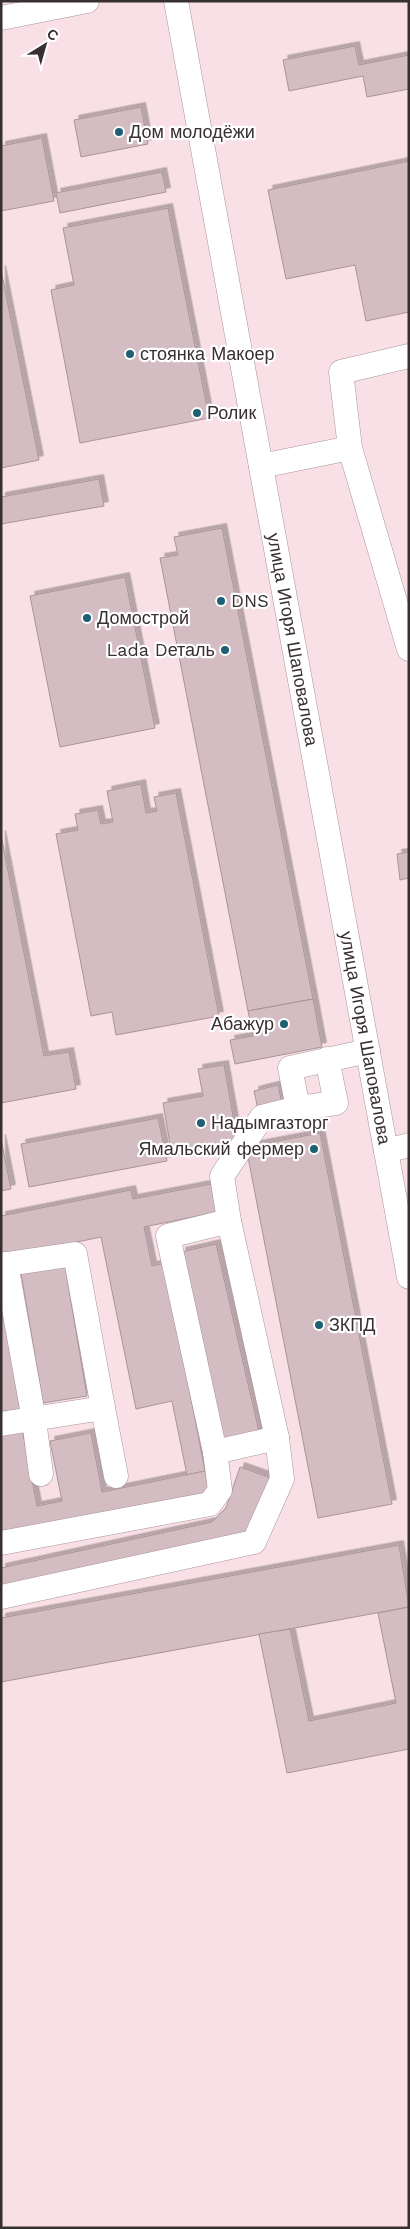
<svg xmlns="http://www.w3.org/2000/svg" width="410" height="2229" viewBox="0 0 410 2229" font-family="'Work Sans',sans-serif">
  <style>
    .building { fill: #d3bcc2; stroke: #aa9499; filter: url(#shadow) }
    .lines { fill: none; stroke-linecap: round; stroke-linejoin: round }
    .minor-casing { stroke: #aa9499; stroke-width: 25 }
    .minor { stroke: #fff; stroke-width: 24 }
    .poi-dot { fill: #1d5f73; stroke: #fff; stroke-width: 2 }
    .labels { text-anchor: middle; stroke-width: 4.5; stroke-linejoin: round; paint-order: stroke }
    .poi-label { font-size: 18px; fill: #382f31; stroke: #fff; text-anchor: start }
    .street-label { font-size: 18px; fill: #382f31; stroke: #fff }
  </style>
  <defs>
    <filter id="shadow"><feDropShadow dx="4.5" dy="-4.5" stdDeviation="0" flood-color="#0004"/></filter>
  </defs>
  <rect width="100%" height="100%" fill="#f8e0e6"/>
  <g class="building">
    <polygon points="355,46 359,65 409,55 409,89 367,97 363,76 289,91 283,60"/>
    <polygon points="141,107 148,144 81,157 74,120"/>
    <polygon points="42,138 54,201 1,211 1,146"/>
    <polygon points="409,161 409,312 366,321 355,265 286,279 268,190"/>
    <polygon points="162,172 166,192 60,213 56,193"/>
    <polygon points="168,208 209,418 80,443 51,290 74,285 63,228"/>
    <polygon points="1,270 39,460 1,468"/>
    <polygon points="99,479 104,506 1,524 1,497"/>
    <polygon points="222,528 313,999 248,1011 160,558 178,555 174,537"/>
    <polygon points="125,577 155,728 60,747 30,596"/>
    <polygon points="141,784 146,813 157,811 154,797 176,793 219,1016 116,1035 112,1012 91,1016 56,834 78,830 75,814 98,810 101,824 113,822 107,791"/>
    <polygon points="1,835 44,1056 69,1052 76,1089 1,1103"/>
    <polygon points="409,852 409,878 400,880 397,854"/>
    <polygon points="313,999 322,1047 235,1064 230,1040 253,1036 248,1011"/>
    <polygon points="224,1065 238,1144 172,1156 163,1103 203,1096 198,1069"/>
    <polygon points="278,1085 283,1108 259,1114 254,1091"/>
    <polygon points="158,1118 167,1161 29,1187 21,1144"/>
    <polygon points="320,1133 392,1504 318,1518 246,1147"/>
    <polygon points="1,1139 11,1189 1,1191"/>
    <polygon points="211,1184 217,1212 144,1227 152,1266 165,1263 205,1471 187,1475 172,1401 136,1409 101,1237 1,1258 1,1216 131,1190 133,1199"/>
    <polygon points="216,1244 260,1436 225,1444 181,1252"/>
    <polygon points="65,1266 87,1396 43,1403 21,1273"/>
    <polygon points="1,1297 20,1409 1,1412"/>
    <polygon points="22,1429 37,1506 62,1501 50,1441 91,1433 102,1492 205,1471 209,1492 1,1533 1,1434"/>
    <polygon points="240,1467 271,1478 245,1541 1,1594 1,1568 212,1522 226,1508"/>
    <polygon points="399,1545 409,1607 1,1682 1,1618"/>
    <polygon points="409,1607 409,1749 287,1773 259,1634 290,1629 309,1721 396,1703 378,1613"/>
  </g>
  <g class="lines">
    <defs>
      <g id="minor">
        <path id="s1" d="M176 1 409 1277"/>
        <polyline points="1,18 87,1"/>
        <polyline points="409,356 341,372 350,448 409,649"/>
        <polyline points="261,466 350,448"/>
        <polyline points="298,1108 336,1103 327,1059"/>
        <polyline points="386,1151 409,1145"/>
        <polyline points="6,1264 34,1420 41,1474"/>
        <polyline points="1,1265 75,1254 103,1408 1,1424"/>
        <polyline points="103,1408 116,1476"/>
        <polyline points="215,1452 277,1438"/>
        <polyline points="1,1543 210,1504 220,1490 215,1452 168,1236 229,1221 222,1176 262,1117 298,1108 290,1068 368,1051"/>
        <polyline points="1,1597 254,1542 282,1479 277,1438 229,1221"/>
      </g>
    </defs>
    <use href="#minor" class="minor-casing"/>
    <use href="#minor" class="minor"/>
  </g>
  <g class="poi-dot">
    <circle cx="119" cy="132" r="5"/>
    <circle cx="130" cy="354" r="5"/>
    <circle cx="197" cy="413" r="5"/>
    <circle cx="221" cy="601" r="5"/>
    <circle cx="87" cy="618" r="5"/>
    <circle cx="225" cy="650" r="5"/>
    <circle cx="284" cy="1024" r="5"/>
    <circle cx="201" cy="1123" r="5"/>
    <circle cx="314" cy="1149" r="5"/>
    <circle cx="319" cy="1325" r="5"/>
  </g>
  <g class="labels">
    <g class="poi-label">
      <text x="129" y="138">Дом молодёжи</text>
      <text x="140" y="360">стоянка Макоер</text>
      <text x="207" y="419">Ролик</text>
      <text x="231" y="607">DNS</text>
      <text x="97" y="624">Домострой</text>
      <text x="215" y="656" text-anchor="end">Lada Dеталь</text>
      <text x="274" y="1030" text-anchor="end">Абажур</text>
      <text x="211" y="1129">Надымгазторг</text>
      <text x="304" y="1155" text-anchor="end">Ямальский фермер</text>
      <text x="329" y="1331">ЗКПД</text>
    </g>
    <g class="street-label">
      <text dy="6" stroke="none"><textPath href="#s1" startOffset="649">улица Игоря Шаповалова</textPath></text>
      <text dy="6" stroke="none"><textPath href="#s1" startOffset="1054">улица Игоря Шаповалова</textPath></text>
    </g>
  </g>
  <rect width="410" height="2229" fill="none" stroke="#382f31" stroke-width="5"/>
  <g transform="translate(45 45) rotate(37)" stroke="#ffffff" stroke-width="4" paint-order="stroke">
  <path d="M0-4L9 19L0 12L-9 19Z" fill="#382f31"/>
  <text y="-8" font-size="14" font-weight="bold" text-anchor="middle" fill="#382f31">С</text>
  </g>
</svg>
